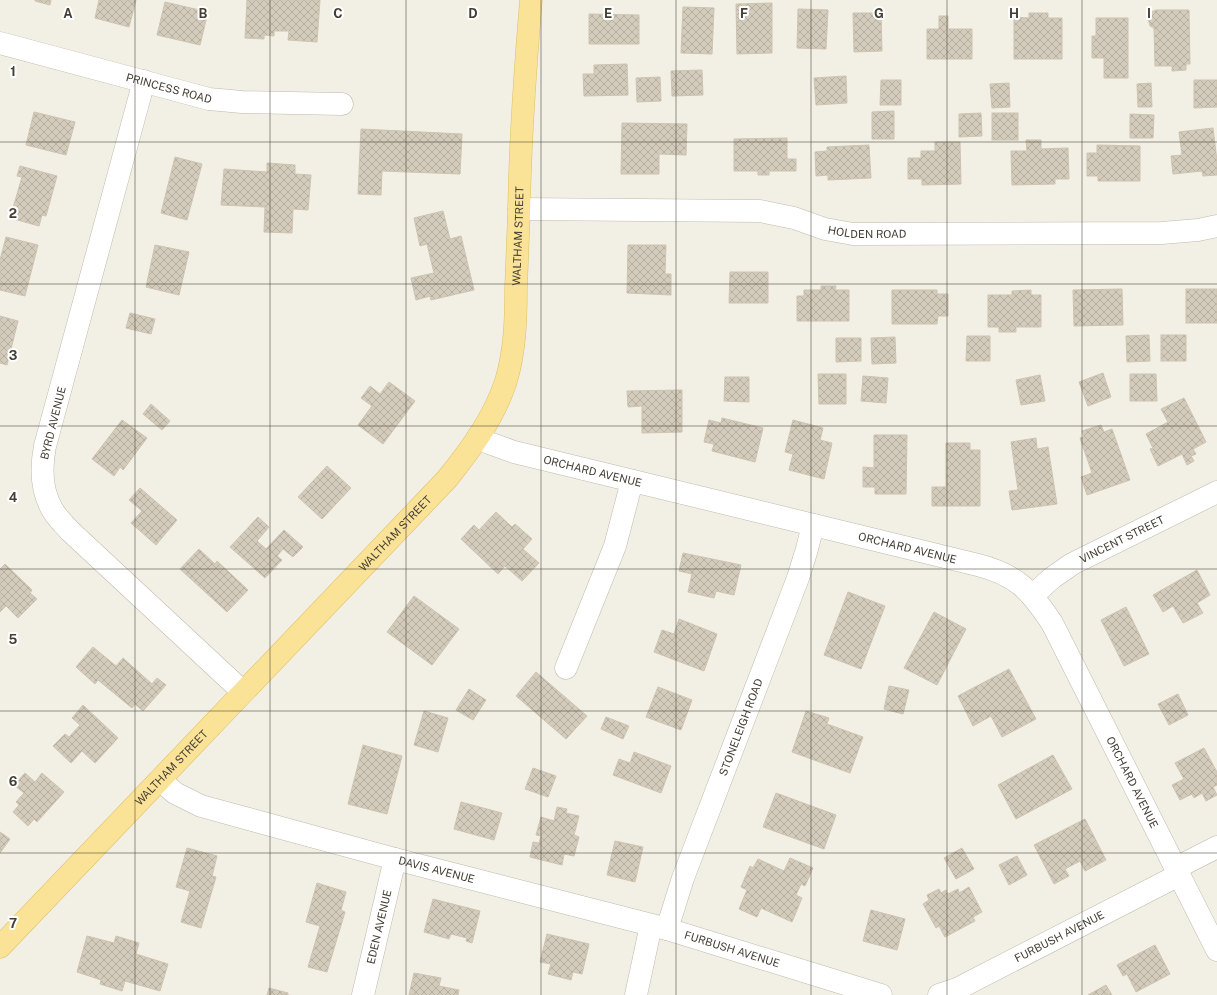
<svg xmlns="http://www.w3.org/2000/svg" width="1217" height="995" viewBox="0 0 1217 995" font-family="'Public Sans',sans-serif">
  <style>
    .building { fill: url(#building-cross-hatch); stroke: #cec3af }
    .lines { fill: none; stroke-linecap: round; stroke-linejoin: round }
    .minor-casing { stroke: #c0baab; stroke-width: 23 }
    .major-casing { stroke: #dfbf66; stroke-width: 23 }
    .minor { stroke: #fff; stroke-width: 22 }
    .major { stroke: #fae296; stroke-width: 22 }
    .grid { fill: none; stroke: #443f35; stroke-width: 1; stroke-opacity: 0.55 }
    .labels { text-anchor: middle; stroke-width: 4; stroke-linejoin: round; paint-order: stroke }
    .street-label { font-size: 11px; fill: #443f35; stroke: #fff }
    .grid-label { font-size: 13px; text-anchor: middle; font-weight: bold; fill: #443f35; stroke: #fff; stroke-width: 4; stroke-linejoin: round; paint-order: stroke }
  </style>
  <defs>
    <pattern id="building-cross-hatch" width="8" height="8" patternUnits="userSpaceOnUse"><rect width="8" height="8" fill="#d3cbbb"/><path d="M0 0l8 8M0 8l8-8" fill="none" stroke="#b6afa1"/></pattern>
  </defs>
  <rect width="100%" height="100%" fill="#f2efe5"/>
  <g class="building">
    <polygon points="35,0 51,0 50,5 35,1"/>
    <polygon points="99,0 136,0 129,27 95,18"/>
    <polygon points="247,0 320,0 317,42 288,40 289,31 274,31 274,36 264,35 264,39 245,38"/>
    <polygon points="165,2 208,12 200,45 157,35"/>
    <polygon points="772,3 772,53 737,54 736,4"/>
    <polygon points="683,7 714,8 712,54 681,53"/>
    <polygon points="798,9 828,10 826,49 797,48"/>
    <polygon points="1156,10 1189,10 1190,64 1186,64 1186,70 1172,71 1172,66 1155,66 1154,28 1150,26 1148,18 1151,12"/>
    <polygon points="853,13 881,13 882,51 854,52"/>
    <polygon points="1029,13 1048,13 1048,18 1062,18 1062,59 1014,59 1014,17 1029,18"/>
    <polygon points="589,14 639,15 639,44 589,44"/>
    <polygon points="939,16 948,16 948,29 972,29 972,59 927,59 927,29 939,29"/>
    <polygon points="1096,18 1128,18 1128,78 1104,78 1104,58 1092,58 1092,36 1096,36"/>
    <polygon points="627,64 628,95 584,96 583,74 594,74 594,65"/>
    <polygon points="702,70 703,95 672,96 671,71"/>
    <polygon points="846,76 847,103 816,105 814,78"/>
    <polygon points="660,77 661,101 637,102 636,78"/>
    <polygon points="881,80 901,80 901,105 880,105"/>
    <polygon points="1194,80 1217,80 1217,107 1194,108"/>
    <polygon points="1009,83 1010,107 992,108 990,84"/>
    <polygon points="1151,83 1152,107 1138,107 1137,84"/>
    <polygon points="894,111 894,139 872,139 872,112"/>
    <polygon points="34,112 75,122 66,155 26,145"/>
    <polygon points="981,113 982,136 959,137 959,114"/>
    <rect x="992" y="113" width="26" height="27"/>
    <polygon points="1130,114 1154,115 1153,138 1130,138"/>
    <polygon points="622,123 687,124 686,155 659,154 659,174 621,174"/>
    <polygon points="1213,128 1217,161 1217,175 1203,176 1202,171 1173,174 1171,156 1182,155 1179,132"/>
    <polygon points="361,129 462,134 460,174 382,171 381,195 358,194"/>
    <polygon points="787,138 787,159 796,159 796,171 769,171 769,175 758,175 758,171 734,171 734,139"/>
    <polygon points="1026,140 1041,140 1041,149 1068,148 1069,179 1055,179 1055,184 1012,185 1011,151 1027,151"/>
    <polygon points="935,142 960,142 961,184 922,185 922,179 908,179 908,158 921,158 921,151 935,151"/>
    <polygon points="869,145 871,178 828,180 828,175 816,176 815,152 827,151 827,147"/>
    <polygon points="1097,145 1140,146 1140,181 1098,181 1098,176 1087,176 1087,153 1097,153"/>
    <polygon points="175,157 202,164 187,220 161,213"/>
    <polygon points="267,163 295,165 295,174 311,175 308,210 293,209 292,233 264,232 265,207 221,205 224,169 267,172"/>
    <polygon points="20,166 57,176 46,216 42,215 39,226 14,219 17,209 13,208 22,177 17,176"/>
    <polygon points="443,211 450,239 461,236 474,290 431,300 430,296 416,300 411,278 434,273 427,244 420,246 414,218"/>
    <polygon points="6,237 38,245 25,296 0,290 0,260"/>
    <polygon points="155,245 189,252 179,295 146,287"/>
    <polygon points="628,245 666,245 665,274 671,274 671,295 627,293"/>
    <polygon points="730,272 768,272 768,303 729,303"/>
    <polygon points="821,286 836,286 835,290 849,290 849,321 797,321 797,296 804,296 804,290 821,290"/>
    <polygon points="1122,289 1123,325 1074,326 1073,290"/>
    <rect x="1186" y="289" width="31" height="34"/>
    <polygon points="892,290 937,290 937,294 948,294 948,316 938,316 937,324 892,324"/>
    <polygon points="1031,290 1031,295 1041,295 1041,327 1016,327 1016,332 999,332 999,327 988,327 988,295 1012,295 1012,291"/>
    <polygon points="130,313 155,319 151,334 126,328"/>
    <polygon points="0,316 18,321 7,365 0,363"/>
    <polygon points="1149,335 1150,361 1127,362 1126,336"/>
    <rect x="1161" y="335" width="25" height="26"/>
    <polygon points="967,336 990,336 990,361 966,361"/>
    <polygon points="895,337 896,363 872,364 871,338"/>
    <polygon points="836,338 861,338 861,361 836,362"/>
    <polygon points="1103,373 1111,397 1088,406 1079,382"/>
    <polygon points="818,374 846,374 846,404 819,404"/>
    <polygon points="1130,374 1156,374 1157,401 1130,401"/>
    <polygon points="1040,375 1045,401 1021,405 1016,380"/>
    <polygon points="863,376 888,378 886,403 861,401"/>
    <polygon points="725,377 749,377 749,402 724,401"/>
    <polygon points="389,382 415,401 383,444 358,425 372,406 361,398 370,386 380,394"/>
    <polygon points="682,390 682,432 642,433 642,406 628,407 627,391"/>
    <polygon points="1184,398 1206,442 1193,449 1196,454 1191,456 1194,461 1187,465 1182,454 1158,466 1150,449 1153,448 1146,434 1168,422 1161,409"/>
    <polygon points="151,404 170,421 162,430 143,414"/>
    <polygon points="722,418 763,428 755,462 712,451 714,444 704,442 709,420 721,423"/>
    <polygon points="122,420 147,438 123,470 120,467 114,476 92,459"/>
    <polygon points="793,420 823,428 820,440 832,443 824,479 789,470 793,454 785,452"/>
    <polygon points="1101,425 1104,432 1112,429 1130,480 1087,495 1081,477 1092,473 1080,438 1084,437 1082,431"/>
    <polygon points="874,435 907,435 906,494 875,494 875,487 863,487 863,467 874,468"/>
    <polygon points="1036,438 1037,449 1048,447 1057,504 1012,510 1009,491 1018,490 1011,442"/>
    <polygon points="946,443 970,443 970,450 980,450 980,506 932,506 932,487 946,487"/>
    <polygon points="327,466 351,488 322,519 298,497"/>
    <polygon points="140,488 177,520 156,545 131,523 142,511 129,500"/>
    <polygon points="496,512 512,527 515,524 532,539 523,549 539,563 522,581 505,566 498,574 461,539 474,525 479,530"/>
    <polygon points="258,517 269,527 257,541 266,549 284,530 303,547 293,557 283,549 277,556 282,560 265,578 230,547"/>
    <polygon points="199,549 215,564 217,561 248,590 227,612 180,569"/>
    <polygon points="683,553 741,565 734,595 716,591 714,598 688,592 692,574 679,571"/>
    <polygon points="5,564 32,590 30,593 37,599 18,618 6,606 0,612 0,569"/>
    <polygon points="1197,570 1210,595 1197,603 1203,613 1183,623 1173,606 1163,612 1153,595"/>
    <polygon points="848,592 885,606 861,669 824,655"/>
    <polygon points="414,596 459,629 432,665 387,632"/>
    <polygon points="1126,607 1149,654 1124,666 1101,620"/>
    <polygon points="934,612 966,629 937,685 904,668"/>
    <polygon points="679,619 717,634 704,671 654,652 662,630 674,634"/>
    <polygon points="93,647 116,666 123,658 152,684 157,678 166,685 143,711 135,704 132,708 98,680 95,684 76,667"/>
    <polygon points="1009,669 1036,719 1002,737 991,716 973,726 958,696"/>
    <polygon points="536,672 587,716 566,739 516,696"/>
    <polygon points="889,686 909,690 903,714 884,709"/>
    <polygon points="658,687 692,700 681,730 646,717"/>
    <polygon points="469,689 486,700 473,720 456,710"/>
    <polygon points="1178,694 1188,715 1169,725 1158,704"/>
    <polygon points="83,705 118,738 95,763 82,751 71,763 53,746 65,734 69,737 80,725 72,718"/>
    <polygon points="424,711 448,718 438,752 414,745"/>
    <polygon points="806,711 829,718 827,724 863,737 850,773 792,752"/>
    <polygon points="606,717 629,726 623,739 601,729"/>
    <polygon points="363,745 402,756 387,814 348,804"/>
    <polygon points="1204,748 1217,772 1217,785 1213,787 1217,795 1206,801 1202,793 1194,798 1192,794 1180,800 1172,785 1184,779 1175,763"/>
    <polygon points="634,752 671,766 661,793 613,775 619,759 630,763"/>
    <polygon points="1053,755 1072,789 1016,819 998,785"/>
    <polygon points="533,768 556,776 548,797 525,789"/>
    <polygon points="25,773 35,782 42,773 64,792 37,822 34,819 28,826 13,812 19,805 16,802 24,793 14,785"/>
    <polygon points="776,793 836,815 824,849 763,827"/>
    <polygon points="461,802 502,813 494,840 454,829"/>
    <polygon points="557,807 567,809 566,813 579,816 574,835 579,837 574,856 564,854 562,865 530,857 533,842 539,843 541,836 536,835 541,817 554,821"/>
    <polygon points="1085,819 1106,860 1085,871 1080,861 1065,869 1069,876 1054,884 1034,845"/>
    <polygon points="0,832 10,839 0,853"/>
    <polygon points="615,841 643,847 635,882 607,875"/>
    <polygon points="187,848 217,856 212,876 216,877 201,928 181,922 190,891 176,887"/>
    <polygon points="962,848 974,869 956,879 944,858"/>
    <polygon points="1017,856 1027,875 1009,885 999,865"/>
    <polygon points="790,858 813,868 805,886 801,884 796,895 802,898 792,922 761,908 757,917 739,909 747,890 741,887 750,866 753,868 758,859 784,871"/>
    <polygon points="317,883 346,892 341,910 345,912 327,972 308,967 320,926 306,922"/>
    <polygon points="969,887 982,912 973,917 975,921 945,937 939,926 936,928 923,904 929,900 927,895 939,889 941,893 946,890 948,894 958,889 959,893"/>
    <polygon points="433,899 480,911 472,943 466,941 467,938 451,934 449,939 424,932"/>
    <polygon points="871,910 905,919 897,950 863,941"/>
    <polygon points="547,934 589,944 582,974 573,972 571,980 548,974 551,964 540,962"/>
    <polygon points="87,936 114,943 116,936 139,943 136,954 168,964 160,991 125,981 122,991 100,984 101,980 77,972"/>
    <polygon points="1155,945 1170,974 1136,992 1127,974 1123,976 1117,965"/>
    <polygon points="414,973 441,978 439,986 459,990 458,995 409,995"/>
    <polygon points="1106,985 1112,995 1088,995"/>
    <polygon points="269,988 288,993 288,995 267,995"/>
  </g>
  <g class="lines">
    <defs>
      <g id="minor">
        <path id="s1" d="M0 43 209 99 242 102 342 104"/>
        <path d="M144 81 45 446C41 467 41 490 52 509 56 517 64 524 70 531L243 692"/>
        <path id="s2" d="M519 209 760 211 794 218 825 229 853 234 1162 233 1198 230 1217 226"/>
        <path id="s3" d="M478 437 489 443 514 452 978 565C1017 575 1030 590 1052 623L1217 950"/>
        <path id="s4" d="M1032 596 1052 578 1072 564 1217 492"/>
        <polyline points="566,668 615,546 632,481"/>
        <path id="s5" d="M160 780 175 793 201 806 395 859 667 929 881 995"/>
        <polyline points="1176,868 1217,847"/>
        <path id="s6" d="M667 929 683 878 798 578 807 549 813 525"/>
        <path id="s7" d="M363 995 395 859"/>
        <polyline points="636,995 651,925"/>
        <path id="s8" d="M939 995 957 989 1179 875"/>
      </g>
      <g id="major">
        <path id="s9" d="M0 947 447 479C471 449 494 418 506 381 515 351 516 319 516 288 517 262 518 237 519 212 520 141 525 71 531 0"/>
      </g>
    </defs>
    <use href="#minor" class="minor-casing"/>
    <use href="#major" class="major-casing"/>
    <use href="#minor" class="minor"/>
    <use href="#major" class="major"/>
  </g>
  <path class="grid" d="M135 0V995M270 0V995M406 0V995M541 0V995M676 0V995M811 0V995M947 0V995M1082 0V995M0 142H1217M0 284H1217M0 426H1217M0 569H1217M0 711H1217M0 853H1217"/>
  <g class="labels">
    <g class="street-label">
      <text dy="4" stroke="none"><textPath href="#s1" startOffset="175">PRINCESS ROAD</textPath></text>
      <text dy="4" stroke="none"><textPath href="#s2" startOffset="351">HOLDEN ROAD</textPath></text>
      <text dy="4" stroke="none"><textPath href="#s9" startOffset="908">WALTHAM STREET</textPath></text>
      <text transform="translate(53 423) rotate(-76)" y="4">BYRD AVENUE</text>
      <text dy="4" stroke="none"><textPath href="#s3" startOffset="120">ORCHARD AVENUE</textPath></text>
      <text dy="4" stroke="none"><textPath href="#s9" startOffset="572">WALTHAM STREET</textPath></text>
      <text dy="4" stroke="none"><textPath href="#s4" startOffset="107">VINCENT STREET</textPath></text>
      <text dy="4" stroke="none"><textPath href="#s3" startOffset="444">ORCHARD AVENUE</textPath></text>
      <text dy="4" stroke="none"><textPath href="#s6" startOffset="215">STONELEIGH ROAD</textPath></text>
      <text dy="4" stroke="none"><textPath href="#s9" startOffset="248">WALTHAM STREET</textPath></text>
      <text dy="4" stroke="none"><textPath href="#s3" startOffset="792">ORCHARD AVENUE</textPath></text>
      <text dy="4" stroke="none"><textPath href="#s5" startOffset="293">DAVIS AVENUE</textPath></text>
      <text dy="4" stroke="none"><textPath href="#s7" startOffset="70">EDEN AVENUE</textPath></text>
      <text dy="4" stroke="none"><textPath href="#s8" startOffset="134">FURBUSH AVENUE</textPath></text>
      <text dy="4" stroke="none"><textPath href="#s5" startOffset="599">FURBUSH AVENUE</textPath></text>
    </g>
  </g>
  <g class="grid-label">
    <text x="68" y="18">A</text>
    <text x="203" y="18">B</text>
    <text x="338" y="18">C</text>
    <text x="473" y="18">D</text>
    <text x="608" y="18">E</text>
    <text x="744" y="18">F</text>
    <text x="879" y="18">G</text>
    <text x="1014" y="18">H</text>
    <text x="1149" y="18">I</text>
    <text x="13" y="76">1</text>
    <text x="13" y="218">2</text>
    <text x="13" y="360">3</text>
    <text x="13" y="502">4</text>
    <text x="13" y="644">5</text>
    <text x="13" y="786">6</text>
    <text x="13" y="928">7</text>
  </g>
</svg>
